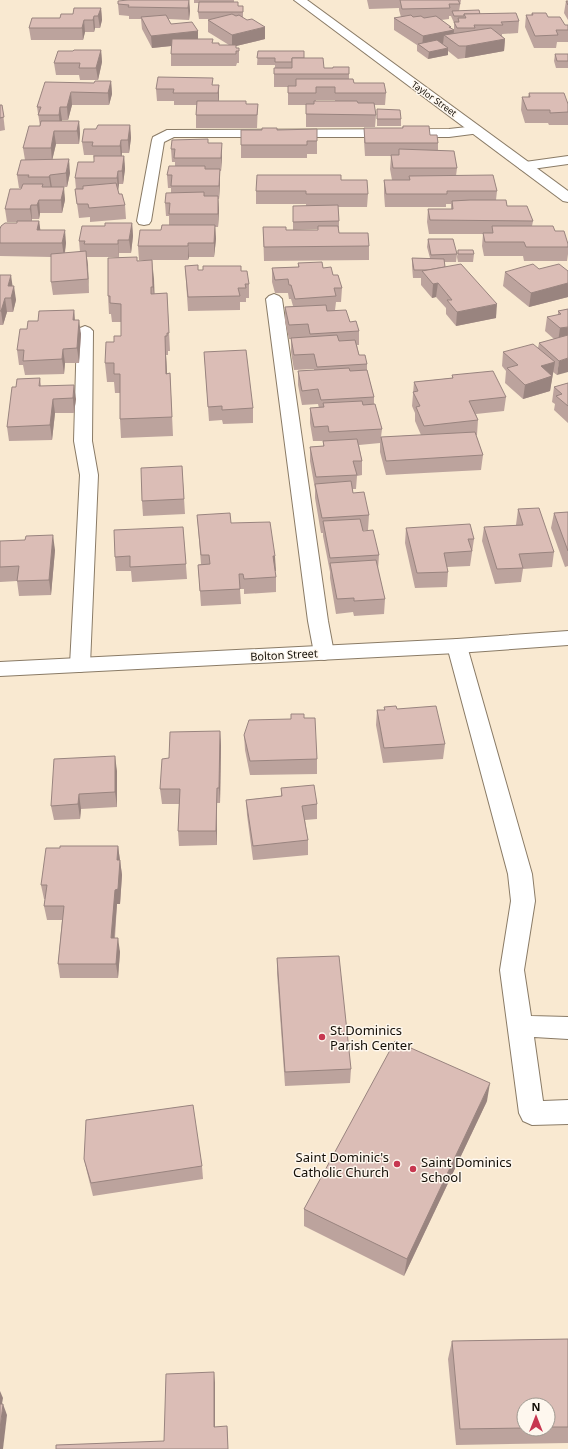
<svg xmlns="http://www.w3.org/2000/svg" width="568" height="1449" viewBox="0 0 568 1449" font-family="'Noto Sans',sans-serif">
  <style>
    .lines { fill: none; stroke-linecap: round; stroke-linejoin: round }
    .lane-casing { stroke: #8a7b66; stroke-width: 2 }
    .secondary-casing { stroke: #8a7b66; stroke-width: 2 }
    .lane { fill: #fff; fill-rule: evenodd }
    .secondary { fill: #fff; fill-rule: evenodd }
    .wall { fill: #bca39d; fill-rule: evenodd }
    .shaded-wall { fill: #99847f }
    .building { fill: #dbbdb6; stroke: #99847f }
    .poi-dot { fill: #c73750; stroke: #fef7ee; stroke-width: 1.5 }
    .labels { text-anchor: middle; stroke-width: 3; stroke-linejoin: round; paint-order: stroke }
    .far-street-label { font-size: 9px; fill: #130e06; stroke: #fef7ee }
    .street-label { font-size: 11px; fill: #130e06; stroke: #fef7ee }
    .near-poi-label { font-size: 13px; fill: #130e06; stroke: #fef7ee; text-anchor: start }
  </style>
  <rect width="100%" height="100%" fill="#f9e9d1"/>
  <g class="lines">
    <defs>
      <g id="lane">
        <polygon points="476,126 480,127 482,130 480,133 449,137 174,137 164,142 151,221 149,224 144,225 139,224 137,221 152,140 153,137 167,130 449,129"/>
        <polygon points="568,156 568,164 525,170 520,169 518,166 520,163 525,162"/>
        <polygon points="274,294 279,296 282,299 328,621 334,653 331,658 324,660 317,658 314,653 308,621 266,299 269,296"/>
        <polygon points="85,326 90,328 93,331 92,441 98,475 90,665 87,670 80,672 73,670 70,665 80,475 74,441 77,331 80,328"/>
        <polygon points="457,639 464,641 467,646 532,874 535,901 524,970 531,1016 568,1017 568,1039 534,1037 543,1101 568,1100 568,1124 532,1125 523,1121 519,1113 500,970 511,901 508,874 447,646 450,641"/>
      </g>
      <g id="secondary">
        <polygon points="294,0 307,0 568,191 568,202 563,201"/>
        <polygon points="568,631 568,645 457,653 0,676 0,662 457,639"/>
      </g>
    </defs>
    <use href="#lane" class="lane-casing"/>
    <use href="#secondary" class="secondary-casing"/>
    <use href="#lane" class="lane"/>
    <use href="#secondary" class="secondary"/>
  </g>
  <g class="wall">
    <polygon points="189,0 190,11 189,20 168,19 171,24 198,31 198,39 219,45 229,45 208,32 208,20 211,19 199,19 198,12 199,3 194,3 194,0 234,0 234,2 238,6 243,6 243,18 247,20 265,27 265,39 236,46 236,48 239,48 239,63 237,63 236,66 171,66 171,54 172,46 152,48 142,29 141,19 129,19 129,16 119,15 118,4"/>
    <path d="M367 0H461L459 11 480 14 519 21 518 33 502 34V36L505 39 504 51 465 58 458 59 448 51V55L428 59 417 51V45L394 30V18L401 17 399 10V8L369 9ZM449 16H451L454 23V30L451 28V27L441 20 449 19Z"/>
    <polygon points="566,1 568,1 568,20 564,13"/>
    <polygon points="101,8 102,20 100,28 95,28 94,32 85,32 83,40 31,40 29,28 73,14"/>
    <polygon points="532,13 548,17 568,30 568,42 557,42 556,48 534,48 525,27 526,15 531,15"/>
    <polygon points="101,50 102,62 98,80 80,80 79,75 56,75 54,63 73,51"/>
    <path d="M258 51 304 58 324 68 349 74V79L354 83 386 93 385 105H374L376 115 375 127H306V105H288V87H274V68H275V65H257ZM316 100H335V101H316Z"/>
    <polygon points="555,54 568,54 568,68 556,68 554,61"/>
    <polygon points="111,81 112,94 109,105 72,105 68,120 62,120 62,121 79,121 80,134 79,144 56,144 52,160 70,173 67,187 63,187 65,200 62,213 40,213 39,219 32,219 32,221 39,221 40,230 66,243 65,253 80,252 79,241 105,226 132,223 133,236 131,253 119,253 119,257 87,257 89,293 53,295 51,282 51,257 0,256 0,229 17,223 17,222 7,222 5,209 21,189 22,188 19,188 17,175 25,160 23,148 40,126 37,107 94,83"/>
    <polygon points="214,85 219,85 219,101 246,104 258,104 257,128 196,128 196,115 197,105 174,105 174,101 157,101 156,89"/>
    <polygon points="529,93 568,104 568,125 549,125 548,123 525,123 521,110 522,97 528,97"/>
    <polygon points="0,105 2,105 5,130 0,131"/>
    <polygon points="377,109 401,119 401,126 377,126"/>
    <polygon points="130,125 131,138 129,153 122,153 122,156 124,156 125,169 123,184 119,184 118,191 125,205 126,219 90,222 90,217 79,218 75,189 76,189 75,178 94,162 94,159 93,155 84,155 82,142 96,129"/>
    <polygon points="403,126 430,135 438,143 438,150 457,168 456,176 497,191 496,200 507,206 533,221 532,226 555,231 568,244 568,254 567,261 524,261 523,256 484,256 482,246 483,234 429,234 427,222 428,209 451,209 451,204 446,204 446,207 385,207 384,194 384,180 392,180 390,169 391,156 365,156 364,141 364,128 402,128"/>
    <polygon points="277,130 317,141 317,154 307,154 307,158 241,158 241,145"/>
    <polygon points="208,143 222,156 221,171 220,171 220,182 219,199 218,199 219,210 218,227 215,227 216,239 214,257 189,257 188,260 139,260 138,246 161,230 169,225 169,216 166,216 165,203 171,193 171,188 168,188 167,175 175,166 175,162 172,162 171,149"/>
    <polygon points="341,180 368,194 367,207 338,207 339,221 339,228 338,228 339,233 369,246 369,260 264,261 263,227 286,230 318,230 318,229 293,230 293,206 306,206 306,204 256,204 256,191"/>
    <polygon points="428,239 457,254 456,262 444,262 445,267 496,318 456,326 446,314 446,308 436,297 432,298 421,285 421,278 413,278 412,266 412,258 430,258 427,247"/>
    <polygon points="458,250 474,254 473,262 458,262 457,257"/>
    <polygon points="137,261 154,279 154,294 167,293 170,351 168,351 168,355 166,355 167,374 170,373 173,436 121,438 120,419 120,393 115,393 114,382 107,382 105,363 114,342 121,336 121,322 112,322 111,314 109,314 108,296"/>
    <polygon points="298,263 323,268 333,275 342,288 341,302 336,302 335,310 350,322 359,331 359,345 357,345 359,355 367,364 367,370 374,397 374,405 382,429 381,437 421,435 415,421 415,413 412,406 414,382 452,378 452,375 506,397 504,411 476,414 478,420 477,435 476,435 483,455 481,470 386,475 380,452 380,443 359,445 362,461 362,475 357,476 356,489 353,489 353,493 369,515 368,530 363,530 379,555 378,570 385,599 384,614 354,616 353,612 336,614 330,578 330,572 323,536 323,533 321,533 315,498 315,489 310,461 310,447 323,446 323,441 327,441 313,441 310,423 310,408 319,408 318,404 302,405 298,385 298,371 314,370 314,369 294,370 291,352 291,339 289,339 285,321 285,307 293,306 291,299 289,299 288,293 275,293 272,282 272,268 298,267"/>
    <polygon points="185,266 198,270 241,271 249,284 249,298 246,298 246,302 240,302 240,310 188,311"/>
    <polygon points="539,269 568,271 568,297 529,307 503,286 505,272"/>
    <polygon points="0,275 12,286 16,300 13,312 7,312 3,325 0,325"/>
    <polygon points="568,309 557,375 553,372 550,391 523,399 505,383 506,371 502,366 503,352 538,348 539,343 554,339 545,331 547,317 558,315 558,311"/>
    <polygon points="74,310 75,320 81,334 79,363 65,363 64,374 25,375 23,365 19,365 17,350 27,329 38,321"/>
    <polygon points="204,352 253,408 253,423 223,424 222,420 209,421"/>
    <polygon points="40,378 41,386 76,399 74,413 55,413 52,440 9,441 7,427 16,387"/>
    <polygon points="568,383 568,423 554,410 555,404 552,402 554,387"/>
    <polygon points="182,466 185,514 143,516 142,501"/>
    <polygon points="518,509 554,552 552,567 523,569 521,582 495,584 482,541 484,527 516,525"/>
    <polygon points="568,512 568,566 565,567 551,528 554,513"/>
    <polygon points="197,515 231,523 276,571 275,571 276,577 276,592 244,594 244,589 240,589 241,604 201,606 198,565 201,564"/>
    <polygon points="183,527 187,579 132,582 131,571 116,571 115,557"/>
    <polygon points="406,528 474,539 470,566 447,567 448,572 447,587 415,588 405,543"/>
    <polygon points="0,541 55,550 51,595 19,596 17,581 0,582"/>
    <polygon points="384,707 445,744 443,759 383,763 376,725 377,710 384,710"/>
    <polygon points="304,718 317,759 317,774 250,775 245,750 244,735 291,719"/>
    <polygon points="220,731 221,746 220,803 217,803 217,845 179,846 178,831 179,804 162,804 160,789 169,758"/>
    <polygon points="117,771 117,807 81,809 80,819 54,820 51,806"/>
    <polygon points="281,788 317,804 317,819 305,820 308,840 308,855 253,860 247,815 246,800 281,796"/>
    <polygon points="118,846 122,875 120,904 117,904 115,938 120,952 118,978 60,978 58,964 62,920 47,920 44,906 45,899 44,899 41,885 60,848"/>
    <polygon points="277,958 351,1069 350,1083 285,1086 277,973"/>
    <polygon points="487,1101 404,1276 304,1226 304,1209"/>
    <polygon points="84,1159 202,1166 203,1179 93,1196 87,1172"/>
    <path d="M568 1339V1443L456 1445 448 1359 452 1341ZM524 1405H548V1429H524Z"/>
  </g>
  <g class="shaded-wall">
    <polygon points="189,0 190,11 189,20 188,8"/>
    <polygon points="101,8 102,20 100,28 98,16"/>
    <polygon points="94,16 95,28 94,32 93,20"/>
    <polygon points="84,20 85,32 83,40 82,28"/>
    <polygon points="265,27 265,39 232,47 232,35"/>
    <polygon points="451,27 451,31 454,30 453,42 444,35 443,44 422,48 423,36"/>
    <polygon points="198,31 198,43 152,48 151,36"/>
    <polygon points="505,39 504,51 465,58 466,46"/>
    <polygon points="448,48 448,55 428,59 429,52"/>
    <polygon points="101,50 102,62 98,80 96,68"/>
    <polygon points="111,81 112,94 109,105 108,93"/>
    <polygon points="219,85 219,97 218,106 218,93"/>
    <polygon points="71,92 72,105 68,120 67,107"/>
    <polygon points="60,107 62,120 60,128 59,115"/>
    <polygon points="79,121 80,134 79,144 77,131"/>
    <polygon points="130,125 131,138 129,153 128,140"/>
    <polygon points="54,131 56,144 52,161 51,148"/>
    <polygon points="121,140 122,153 121,159 120,146"/>
    <polygon points="222,143 222,156 221,171 221,158"/>
    <polygon points="124,156 125,169 123,184 122,171"/>
    <polygon points="69,159 70,173 67,187 66,173"/>
    <polygon points="220,169 220,182 219,199 219,186"/>
    <polygon points="118,171 119,184 118,191 117,178"/>
    <polygon points="50,175 52,188 51,190 49,177"/>
    <polygon points="64,187 65,200 62,213 61,200"/>
    <polygon points="218,196 219,210 218,227"/>
    <polygon points="39,200 40,213 39,219 37,205"/>
    <polygon points="31,205 32,219 32,222 30,209"/>
    <polygon points="39,221 41,234 37,230"/>
    <polygon points="132,223 133,236 131,253 129,240"/>
    <polygon points="215,225 216,239 214,257 214,243"/>
    <polygon points="65,230 66,243 64,257 62,243"/>
    <polygon points="118,240 119,253 119,257 118,244"/>
    <polygon points="188,243 189,257 188,260"/>
    <polygon points="86,251 88,265 89,293"/>
    <polygon points="152,260 154,279 155,305 153,287"/>
    <polygon points="11,275 13,289 8,286"/>
    <polygon points="438,283 436,297 432,298 433,284"/>
    <polygon points="568,283 568,297 529,307 531,293"/>
    <polygon points="14,286 16,300 13,312 11,298"/>
    <polygon points="5,298 7,312 3,325 1,311"/>
    <polygon points="497,304 496,318 456,326 457,312"/>
    <polygon points="74,310 75,324 73,320"/>
    <polygon points="79,320 81,334 79,363 77,348"/>
    <polygon points="568,327 568,341 558,342 560,328"/>
    <polygon points="165,336 166,355 168,392 166,374"/>
    <polygon points="63,349 65,363 64,374 62,359"/>
    <polygon points="568,358 568,372 557,375 559,361"/>
    <polygon points="555,362 550,391 523,399 525,385 541,366"/>
    <polygon points="74,385 76,399 74,413 73,398"/>
    <polygon points="53,399 55,413 52,440 50,425"/>
    <polygon points="53,535 55,550 51,595 49,580"/>
    <polygon points="273,556 275,556 276,571 273,571"/>
    <polygon points="220,731 221,746 220,803 219,788"/>
    <polygon points="115,756 117,771 117,807 115,792"/>
    <polygon points="217,788 217,845 216,831"/>
    <polygon points="79,794 81,809 80,819 78,804"/>
    <polygon points="118,846 122,875 120,904 117,904 113,952 111,938"/>
    <polygon points="118,938 120,952 118,978 116,964"/>
    <polygon points="490,1083 487,1101 404,1276 407,1259"/>
    <polygon points="214,1372 215,1383 215,1437 214,1427"/>
    <polygon points="0,1391 3,1398 0,1415"/>
    <polygon points="3,1404 7,1415 3,1449 0,1449 0,1429"/>
    <polygon points="227,1426 228,1436 228,1449"/>
  </g>
  <g class="building">
    <polygon points="128,0 189,0 188,8 128,7 129,5 118,4 118,1"/>
    <polygon points="400,0 458,0 460,4 449,4 450,8 402,9"/>
    <polygon points="566,1 568,1 568,5"/>
    <polygon points="199,2 238,2 238,6 243,6 243,12 198,12"/>
    <polygon points="74,8 101,8 98,16 94,16 93,20 84,20 82,28 29,28 32,18 60,18 61,14 73,14"/>
    <polygon points="479,10 480,14 464,14 464,16 454,16 452,11"/>
    <polygon points="516,13 519,21 501,22 503,25 474,25 475,28 457,28 454,22 459,22 458,18 466,18 464,14"/>
    <polygon points="532,13 546,13 548,17 560,17 565,25 568,25 568,30 556,30 558,35 535,36 526,15 533,15"/>
    <polygon points="232,14 236,16 239,15 247,20 252,19 265,27 232,35 208,20"/>
    <polygon points="166,15 171,24 192,22 198,31 151,36 141,17"/>
    <polygon points="411,15 413,17 421,16 424,18 436,16 451,27 449,27 454,30 423,36 394,18"/>
    <polygon points="491,28 505,39 466,46 459,46 444,35"/>
    <polygon points="172,39 213,39 212,43 219,43 219,45 236,45 236,48 239,48 239,51 236,51 236,54 171,54"/>
    <polygon points="437,40 448,48 429,52 418,44"/>
    <polygon points="74,50 101,50 96,68 79,68 80,63 54,63 58,51 73,51"/>
    <polygon points="258,51 304,51 304,58 292,58 292,62 275,62 275,58 257,58"/>
    <polygon points="555,54 568,54 568,61 557,61"/>
    <polygon points="292,58 323,58 324,68 333,68 333,67 349,67 349,74 274,74 274,68 292,68"/>
    <polygon points="158,77 213,78 212,85 219,85 218,93 173,93 174,89 156,89"/>
    <polygon points="296,79 353,79 354,83 384,83 386,93 335,93 335,87 316,87 316,93 288,93 288,86 296,86"/>
    <polygon points="95,81 111,81 108,93 71,92 67,107 60,107 59,115 38,115 41,107 37,107 45,82 94,83"/>
    <polygon points="529,93 564,93 568,104 568,112 550,113 550,110 527,110 522,97 530,97"/>
    <polygon points="197,101 246,101 246,104 258,104 257,115 196,115"/>
    <polygon points="314,101 357,101 358,103 374,103 376,115 306,114 306,104 314,104"/>
    <polygon points="0,105 2,105 4,117 0,118"/>
    <polygon points="377,109 400,110 401,119 377,119"/>
    <polygon points="41,121 79,121 77,131 54,131 51,148 23,148 29,126 40,126"/>
    <polygon points="98,125 130,125 128,140 121,140 120,146 92,146 93,142 82,142 84,129 96,129"/>
    <polygon points="403,126 429,126 430,135 437,135 438,143 365,143 364,128 403,128"/>
    <polygon points="262,128 277,128 277,130 317,129 317,141 307,141 307,145 241,145 241,130 262,130"/>
    <polygon points="208,139 208,143 222,143 221,158 174,158 175,149 171,149 172,140"/>
    <polygon points="399,149 454,151 457,168 393,168 391,155 399,155"/>
    <polygon points="94,156 124,156 122,171 118,171 117,178 75,178 78,162 94,162"/>
    <polygon points="69,159 66,173 50,175 49,177 28,177 29,175 17,175 21,160"/>
    <polygon points="169,166 205,166 205,169 220,169 219,186 171,186 172,175 167,175"/>
    <polygon points="257,175 341,175 341,180 367,180 368,194 306,194 306,191 256,191"/>
    <polygon points="493,175 497,191 447,191 447,194 386,194 384,180 410,180 409,176"/>
    <polygon points="116,183 119,194 122,194 125,205 89,208 88,204 77,204 75,189 83,189 83,186"/>
    <polygon points="23,184 43,184 42,187 64,187 61,200 39,200 37,205 31,205 30,209 5,209 10,189 21,189"/>
    <polygon points="204,192 204,196 218,196 218,214 169,214 170,203 165,203 166,193"/>
    <polygon points="470,200 506,200 507,206 527,206 533,221 430,220 428,209 453,209 452,201"/>
    <polygon points="338,205 339,221 293,222 293,206"/>
    <polygon points="17,221 39,221 37,230 65,230 62,243 0,243 0,229 1,226 5,223 17,223"/>
    <polygon points="105,223 132,223 129,240 118,240 118,244 84,244 85,241 79,241 82,226 105,226"/>
    <polygon points="162,225 215,225 214,243 188,243 188,246 138,246 140,230 161,230"/>
    <polygon points="318,226 338,226 339,233 368,233 369,246 264,247 263,227 286,227 286,230 318,230"/>
    <polygon points="492,226 553,226 555,231 564,231 568,244 568,247 526,247 524,242 485,242 483,233 493,233"/>
    <polygon points="428,239 453,239 457,254 431,255"/>
    <polygon points="458,250 473,250 474,254 458,254"/>
    <polygon points="86,251 88,279 51,282 51,254"/>
    <polygon points="137,257 137,261 152,260 153,287 151,287 151,294 167,293 169,333 167,333 167,336 165,336 166,374 170,373 172,417 120,419 120,374 114,374 114,363 105,363 106,342 114,342 114,336 121,336 121,304 110,303 110,296 108,296 108,258"/>
    <polygon points="412,258 444,259 445,267 428,270 414,270"/>
    <polygon points="322,262 323,268 331,267 333,275 338,275 342,288 334,288 336,296 295,299 291,285 289,285 288,279 275,280 272,268 299,267 298,263"/>
    <polygon points="461,264 497,304 457,312 447,300 452,300 438,283 433,284 422,271"/>
    <polygon points="533,264 539,269 559,264 568,271 568,283 531,293 505,272"/>
    <polygon points="198,265 198,270 203,270 203,266 241,266 241,271 247,271 249,284 245,284 246,288 238,288 240,296 188,297 185,266"/>
    <polygon points="0,275 11,275 8,286 14,286 11,298 5,298 1,311 0,311"/>
    <polygon points="326,305 327,311 346,310 350,322 356,321 359,331 310,334 308,324 289,325 285,307"/>
    <polygon points="568,309 568,327 560,328 547,317 561,314 558,311"/>
    <polygon points="74,310 73,320 79,320 77,348 63,349 62,359 23,361 24,350 17,350 20,329 27,329 28,321 38,321 39,311"/>
    <polygon points="337,335 339,341 355,340 359,355 365,355 367,364 317,367 314,354 294,355 291,338"/>
    <polygon points="568,335 568,358 559,361 539,343"/>
    <polygon points="533,344 555,362 541,366 552,376 525,385 507,368 518,365 503,352"/>
    <polygon points="246,350 253,408 222,410 222,406 208,407 204,352"/>
    <polygon points="349,368 350,371 367,370 374,397 321,400 318,389 302,391 298,371"/>
    <polygon points="493,371 506,397 469,401 478,420 424,426 416,407 420,406 413,392 418,391 414,382 453,378 452,375"/>
    <polygon points="40,378 39,386 74,385 73,398 53,399 50,425 7,427 12,387 16,387 17,379"/>
    <polygon points="568,383 568,406 556,396 562,394 554,387"/>
    <polygon points="362,401 363,405 375,404 382,429 329,432 328,426 314,427 310,408 324,407 323,403"/>
    <polygon points="475,432 483,455 386,461 381,437"/>
    <polygon points="357,439 362,461 353,461 357,475 316,477 310,447 324,446 323,441"/>
    <polygon points="182,466 184,499 142,501 141,468"/>
    <polygon points="351,481 353,493 364,492 369,515 322,518 315,484"/>
    <polygon points="539,508 554,552 519,554 523,568 497,569 484,527 523,525 518,509"/>
    <polygon points="568,512 568,551 554,513"/>
    <polygon points="230,513 231,523 270,522 275,556 273,556 276,577 244,579 243,574 239,574 240,589 200,591 198,565 210,564 209,555 201,555 197,515"/>
    <polygon points="360,519 363,531 373,530 379,555 330,558 323,521"/>
    <polygon points="470,524 474,539 468,539 472,551 444,553 448,572 417,573 406,528"/>
    <polygon points="183,527 186,564 130,567 130,556 115,557 114,530"/>
    <polygon points="53,535 49,580 17,581 19,566 0,567 0,541 25,540 26,536"/>
    <polygon points="376,560 385,599 354,601 354,598 337,599 330,563"/>
    <polygon points="396,706 397,709 436,706 445,744 384,748 377,710 385,710 384,707"/>
    <polygon points="291,714 304,714 304,718 315,718 317,759 250,761 244,735 249,720 291,719"/>
    <polygon points="220,731 219,788 217,788 216,831 178,831 180,789 160,789 162,759 169,758 170,732"/>
    <polygon points="115,756 115,792 79,794 78,804 51,806 54,759"/>
    <polygon points="314,785 317,804 302,806 308,840 253,846 246,800 282,796 281,788"/>
    <polygon points="60,846 118,846 117,860 120,860 118,889 115,890 111,938 118,938 116,964 58,964 64,906 44,906 47,885 41,885 46,848 60,848"/>
    <polygon points="339,956 351,1069 285,1072 277,958"/>
    <polygon points="395,1041 490,1083 407,1259 304,1209"/>
    <polygon points="193,1105 202,1166 91,1183 84,1159 86,1120"/>
    <polygon points="568,1339 568,1427 548,1427 548,1405 524,1405 524,1428 460,1429 452,1341"/>
    <polygon points="214,1372 214,1427 227,1426 228,1449 56,1449 56,1445 164,1441 166,1374"/>
    <polygon points="0,1404 3,1404 0,1429"/>
  </g>
  <g class="poi-dot">
    <circle cx="322" cy="1037" r="4"/>
    <circle cx="397" cy="1164" r="4"/>
    <circle cx="413" cy="1169" r="4"/>
  </g>
  <g class="labels">
    <g class="far-street-label">
      <text transform="translate(434 99) rotate(36)" y="3">Taylor Street</text>
    </g>
    <g class="street-label">
      <text transform="translate(284 655) rotate(-3)" y="4">Bolton Street</text>
    </g>
    <g class="near-poi-label">
      <text x="330" y="1035">St.Dominics<tspan x="330" dy="15">Parish Center</tspan></text>
      <text x="389" y="1162" text-anchor="end">Saint Dominic's<tspan x="389" dy="15">Catholic Church</tspan></text>
      <text x="421" y="1167">Saint Dominics<tspan x="421" dy="15">School</tspan></text>
    </g>
  </g>
  <g transform="translate(536 1417)"><circle r="19" fill="#fef7ee" stroke="#a09a91"/>
  <path d="M0-3L7 15L0 10L-7 15Z" fill="#c73750"/>
  <text y="-6" font-size="11" font-weight="bold" text-anchor="middle" fill="#130e06">N</text>
  </g>
</svg>
